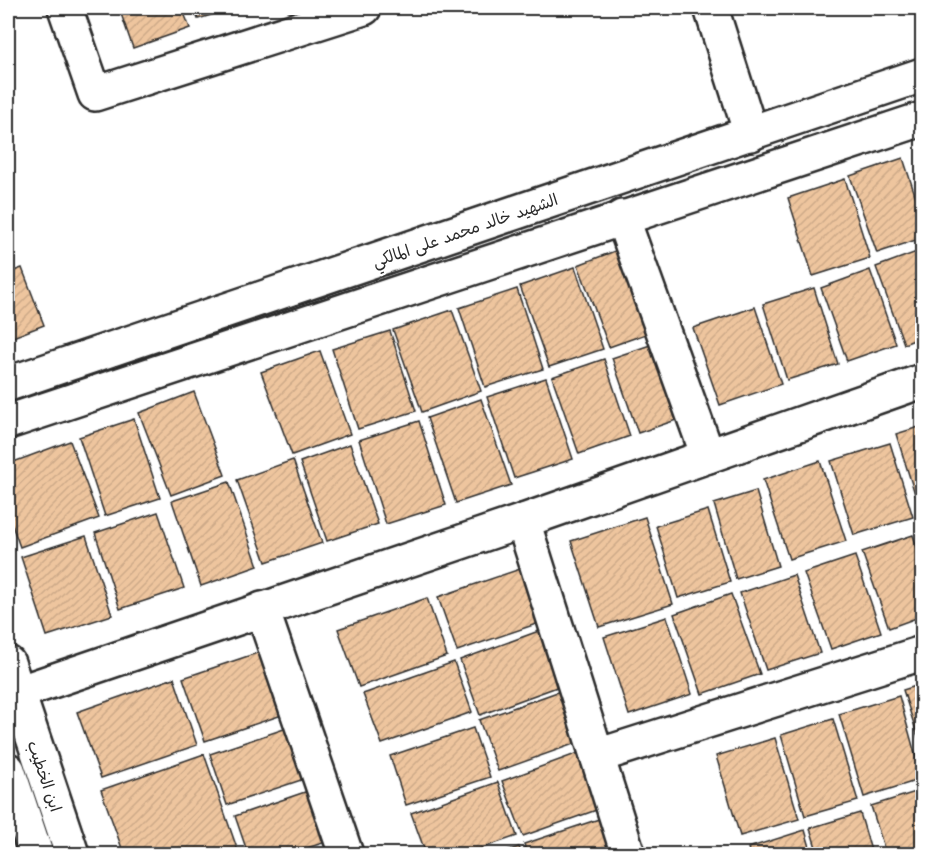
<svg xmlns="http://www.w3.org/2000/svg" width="930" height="862" viewBox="0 0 930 862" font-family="'Playpen Sans','Playpen Sans Arabic',sans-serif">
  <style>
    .building { fill: url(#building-hatch); stroke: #2b2b2b; stroke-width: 1.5 }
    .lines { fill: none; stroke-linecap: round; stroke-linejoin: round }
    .minor-casing { stroke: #2b2b2b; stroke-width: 38 }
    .minor { stroke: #fff; stroke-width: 33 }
    .labels { text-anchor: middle; stroke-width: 4.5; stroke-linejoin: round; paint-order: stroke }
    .street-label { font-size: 16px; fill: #2b2b2b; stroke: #fff }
  </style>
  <defs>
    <pattern id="building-hatch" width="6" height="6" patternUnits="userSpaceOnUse" patternTransform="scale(1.5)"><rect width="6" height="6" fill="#eec59e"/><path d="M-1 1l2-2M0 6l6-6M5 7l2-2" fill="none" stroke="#cca988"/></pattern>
  </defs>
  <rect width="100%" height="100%" fill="#fff"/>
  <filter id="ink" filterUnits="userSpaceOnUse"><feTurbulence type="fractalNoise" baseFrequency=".0167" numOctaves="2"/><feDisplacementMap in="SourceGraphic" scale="12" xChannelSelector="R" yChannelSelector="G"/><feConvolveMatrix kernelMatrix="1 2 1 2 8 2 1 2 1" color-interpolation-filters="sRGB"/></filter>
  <g filter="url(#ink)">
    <g class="building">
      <polygon points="119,8 182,8 190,28 133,48"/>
      <polygon points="194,8 234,8 198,19"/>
      <polygon points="903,158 922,216 922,238 877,253 850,176"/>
      <polygon points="845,179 870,258 813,276 788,198"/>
      <polygon points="628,246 660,329 609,347 578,265"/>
      <polygon points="922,250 922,337 904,344 876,267"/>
      <polygon points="575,267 603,349 549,367 520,286"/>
      <polygon points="22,268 44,325 8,339 8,273"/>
      <polygon points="870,270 896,344 847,361 821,288"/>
      <polygon points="814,288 838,364 787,380 763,304"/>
      <polygon points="517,289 543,369 485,387 459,308"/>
      <polygon points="755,307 781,384 720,405 693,328"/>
      <polygon points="452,310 481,391 422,412 393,330"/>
      <polygon points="390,331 416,411 358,429 332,349"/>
      <polygon points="662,341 688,416 638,433 612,358"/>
      <polygon points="320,351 350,434 292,455 261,372"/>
      <polygon points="604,359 630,436 579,454 552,377"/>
      <polygon points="546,378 573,459 514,478 487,397"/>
      <polygon points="194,392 225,475 171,495 139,413"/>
      <polygon points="481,399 511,485 456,503 427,418"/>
      <polygon points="134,419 160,498 105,516 79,437"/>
      <polygon points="419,421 446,505 386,524 359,440"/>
      <polygon points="922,426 922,516 896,434"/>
      <polygon points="70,441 99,518 20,547 8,514 8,464"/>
      <polygon points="890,443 913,517 854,535 831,461"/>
      <polygon points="350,444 378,524 327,541 300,462"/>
      <polygon points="293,460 322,543 266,562 237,480"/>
      <polygon points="820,461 846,541 789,559 763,480"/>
      <polygon points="229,482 258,566 201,586 172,501"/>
      <polygon points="756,491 778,566 736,579 714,504"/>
      <polygon points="708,510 730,582 678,598 656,526"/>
      <polygon points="158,512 184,588 120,609 95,533"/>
      <polygon points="645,517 673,604 599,627 571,541"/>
      <polygon points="913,535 922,563 922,616 889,628 862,552"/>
      <polygon points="86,536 112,615 47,636 21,557"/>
      <polygon points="855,556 881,632 831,649 804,573"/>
      <polygon points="526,567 545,621 457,651 438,597"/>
      <polygon points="794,575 820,653 766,670 740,593"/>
      <polygon points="731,594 760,674 702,694 674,614"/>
      <polygon points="427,598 447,656 359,687 338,629"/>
      <polygon points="667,617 692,694 629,715 604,637"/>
      <polygon points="547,628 568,683 480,715 460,660"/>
      <polygon points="260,652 282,715 205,741 183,678"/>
      <polygon points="454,662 472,712 382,744 363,694"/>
      <polygon points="174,678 197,745 101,778 77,712"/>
      <polygon points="922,684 922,749 903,690"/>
      <polygon points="563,690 582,741 498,771 479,720"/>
      <polygon points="899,696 922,779 864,797 839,714"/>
      <polygon points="833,719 858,801 805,816 781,735"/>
      <polygon points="287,728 304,779 227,805 210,754"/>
      <polygon points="473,728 490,777 406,805 390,756"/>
      <polygon points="775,738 799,819 740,836 716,756"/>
      <polygon points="584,751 605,807 523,836 502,781"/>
      <polygon points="204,754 239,854 124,854 101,790"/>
      <polygon points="498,782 517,836 465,854 426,854 411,813"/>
      <polygon points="922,790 922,854 886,854 871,806"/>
      <polygon points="308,791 326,842 288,854 248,854 235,816"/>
      <polygon points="860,813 872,854 818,854 810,828"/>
      <polygon points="602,818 615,854 527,854 524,844"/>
      <polygon points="805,830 812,854 750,854 748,848"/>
      <polygon points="519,847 522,854 497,854"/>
    </g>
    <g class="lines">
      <defs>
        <g id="minor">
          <polyline points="65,8 95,94 364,8"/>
          <polyline points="711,8 751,134"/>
          <polyline points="622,217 708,456"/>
          <polyline points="8,384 922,75"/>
          <polyline points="8,422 922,119"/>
          <polyline points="523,521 628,854"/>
          <polyline points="262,609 346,854"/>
          <polyline points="8,663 72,854"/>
          <polyline points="17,693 523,521 922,381"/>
          <polyline points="597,756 922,653"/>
          <polyline points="8,770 36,854"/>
        </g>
      </defs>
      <use href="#minor" class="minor-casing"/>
      <use href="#minor" class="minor"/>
    </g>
  </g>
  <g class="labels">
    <g class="street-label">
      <text transform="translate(465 230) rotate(-19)" y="6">الشهيد خالد محمد على المالكي</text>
      <text transform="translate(45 776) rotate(71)" y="6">ابن الخطيب</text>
    </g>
  </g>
  <rect width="930" height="862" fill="none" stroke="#fff" stroke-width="30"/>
  <rect x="15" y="15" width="900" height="832" fill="none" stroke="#2b2b2b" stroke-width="2" filter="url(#ink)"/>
</svg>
